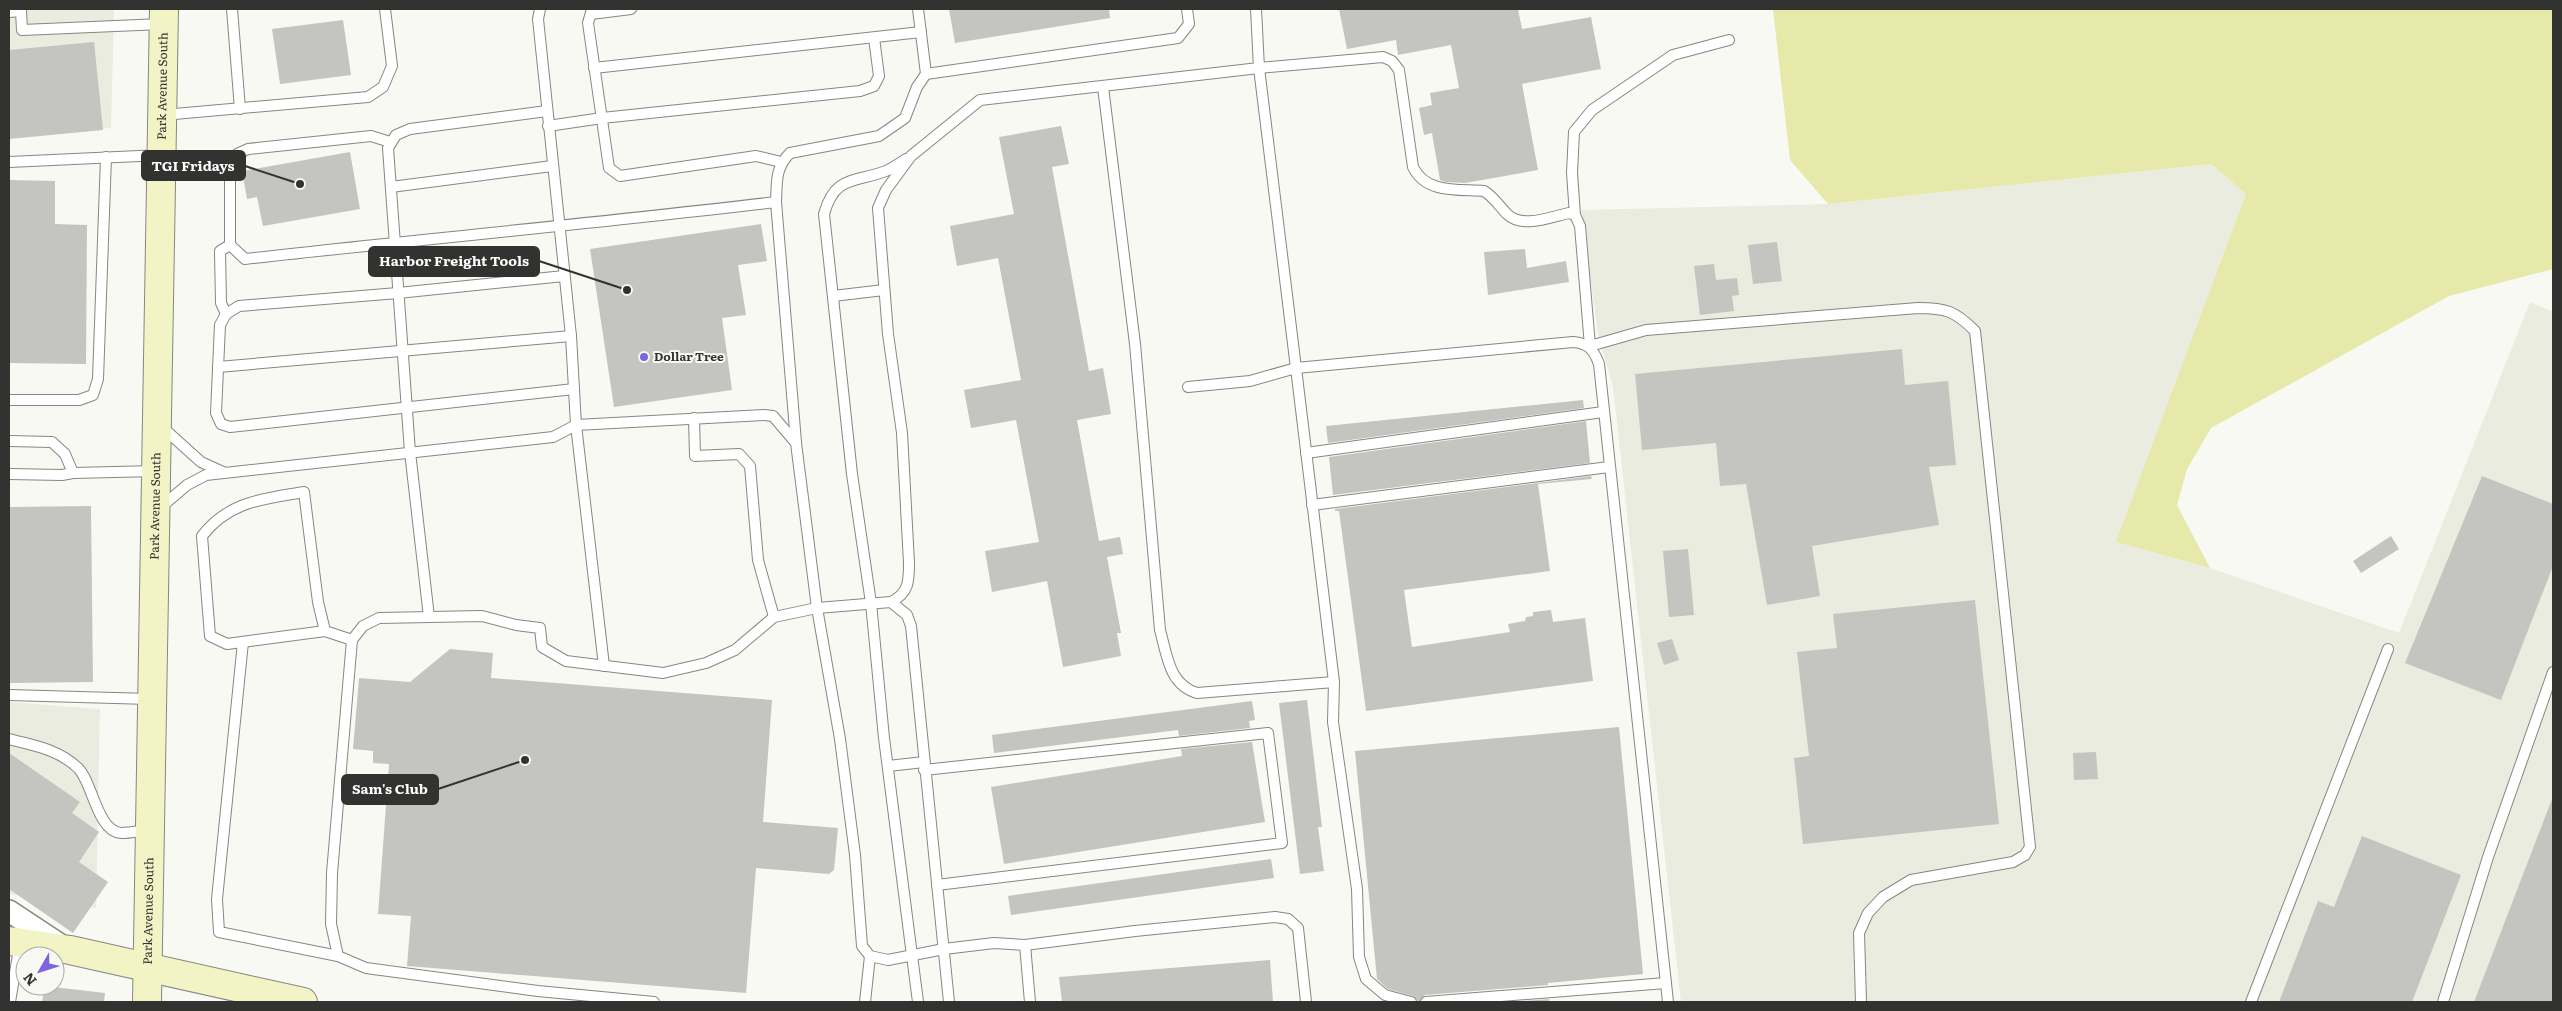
<svg xmlns="http://www.w3.org/2000/svg" width="2562" height="1011" viewBox="0 0 2562 1011" font-family="Literata,serif">
  <style>
    .built { fill: #ebece0 }
    .green { fill: #e6e9a9 }
    .building { fill: #c4c4c0 }
    .lines { fill: none; stroke-linecap: round; stroke-linejoin: round }
    .lane-casing { stroke: #868682; stroke-width: 12 }
    .street-casing { stroke: #868682; stroke-width: 24 }
    .secondary-casing { stroke: #868682; stroke-width: 30 }
    .lane { stroke: #fff; stroke-width: 10 }
    .street { stroke: #fff; stroke-width: 21 }
    .secondary { stroke: #f3f4c6; stroke-width: 28 }
    .poi-dot { fill: #7f64df; stroke: #f9f9f4; stroke-width: 2 }
    .labels { text-anchor: middle; stroke-width: 4; stroke-linejoin: round; paint-order: stroke }
    .street-label { font-size: 12px; fill: #323230; stroke: #f9f9f4 }
    .poi-label { font-size: 12px; font-weight: bold; fill: #323230; stroke: #f9f9f4; text-anchor: start }
    .leader { fill: none; stroke: #323230; stroke-width: 2 }
    .callout-dot { fill: #323230; stroke: #f9f9f4; stroke-width: 2 }
    .callout { fill: #323230; stroke: #323230; stroke-width: 2 }
    .callout-label { font-size: 14px; text-anchor: middle; font-weight: bold; fill: #fff }
  </style>
  <rect width="100%" height="100%" fill="#f9f9f4"/>
  <g class="built">
    <polygon points="9,9 114,9 111,128 9,137"/>
    <polygon points="2211,164 2246,194 2117,542 2210,568 2399,633 2530,302 2553,312 2553,1002 1681,1002 1613,387 1598,334 1581,210 1828,204"/>
    <polygon points="9,702 100,709 96,908 9,894"/>
  </g>
  <polygon class="green" points="1773,9 2553,9 2553,269 2449,296 2211,428 2187,469 2177,505 2210,568 2116,542 2246,194 2211,164 1828,204 1790,160"/>
  <g class="building">
    <polygon points="949,9 1109,9 1110,18 955,43"/>
    <polygon points="1339,9 1518,9 1522,29 1591,17 1601,69 1522,84 1538,170 1465,183 1445,182 1440,180 1432,133 1424,135 1419,108 1432,105 1430,93 1459,88 1451,45 1398,55 1396,40 1347,49"/>
    <polygon points="343,20 351,75 280,84 272,29"/>
    <polygon points="94,42 103,130 9,139 9,50"/>
    <polygon points="1061,126 1069,164 1052,167 1089,371 1103,368 1111,414 1077,420 1099,541 1120,537 1123,554 1107,557 1121,633 1117,633 1121,656 1063,667 1047,581 992,592 985,551 1039,542 1016,420 971,428 964,390 1021,380 998,258 957,266 950,226 1014,214 999,137"/>
    <polygon points="350,152 360,209 263,226 257,197 247,199 242,171"/>
    <polygon points="9,180 55,181 55,224 87,225 86,364 9,363"/>
    <polygon points="761,224 767,261 738,265 746,315 722,318 732,390 614,407 590,249"/>
    <polygon points="1777,242 1782,281 1753,284 1748,245"/>
    <polygon points="1525,249 1527,268 1566,261 1569,282 1488,295 1484,252"/>
    <polygon points="1714,264 1716,280 1737,278 1739,295 1732,296 1734,311 1700,315 1694,266"/>
    <polygon points="1902,349 1905,385 1948,381 1956,465 1929,467 1939,525 1812,546 1820,596 1767,605 1746,484 1720,486 1716,443 1642,450 1635,374"/>
    <polygon points="1583,400 1584,408 1328,443 1326,426"/>
    <polygon points="1586,421 1590,463 1333,495 1329,457"/>
    <polygon points="1591,476 1592,479 1538,484 1550,571 1404,590 1412,647 1510,632 1508,624 1525,621 1526,617 1533,616 1533,612 1551,610 1553,622 1585,618 1593,681 1366,711 1339,511 1335,511 1335,509"/>
    <polygon points="2482,476 2553,504 2553,566 2501,700 2405,663"/>
    <polygon points="91,506 93,682 9,683 9,507"/>
    <polygon points="2391,536 2399,549 2361,573 2353,561"/>
    <polygon points="1688,549 1694,615 1669,617 1663,551"/>
    <polygon points="1975,600 1999,824 1803,844 1794,758 1809,756 1797,652 1837,648 1833,614"/>
    <polygon points="1672,639 1679,660 1664,665 1657,643"/>
    <polygon points="450,649 493,653 491,678 772,700 763,822 838,828 834,870 829,874 756,868 746,993 407,966 411,916 378,914 389,764 373,763 373,751 353,749 359,678 410,682"/>
    <polygon points="1307,700 1322,827 1318,827 1324,871 1300,874 1279,703"/>
    <polygon points="1252,701 1255,720 1249,721 1250,728 1179,736 1178,730 994,753 992,735"/>
    <polygon points="1619,727 1643,974 1548,983 1548,985 1425,995 1419,1002 1413,996 1388,989 1377,979 1355,751"/>
    <polygon points="1252,742 1265,822 1004,864 991,787 1182,756 1181,749"/>
    <polygon points="2096,752 2098,779 2074,780 2073,753"/>
    <polygon points="9,753 80,802 72,813 99,832 79,862 108,882 73,933 9,889"/>
    <polygon points="2552,799 2553,1002 2474,1002"/>
    <polygon points="2362,836 2461,875 2412,1002 2279,1002 2318,901 2334,907"/>
    <polygon points="1271,859 1274,878 1011,915 1008,896"/>
    <polygon points="1270,960 1273,1002 1062,1002 1059,977"/>
    <polygon points="45,986 105,993 104,1002 42,1002"/>
    <polygon points="1549,999 1549,1002 1510,1002"/>
  </g>
  <g class="lines">
    <defs>
      <g id="lane">
        <polyline points="232,9 240,109"/>
        <polyline points="540,9 538,19 571,336 576,425 764,415 773,416 796,443 817,608 840,739 855,855 862,946 870,956 888,960 944,949 994,943 1025,945 1135,931 1275,917 1288,919 1298,928 1306,1002"/>
        <polyline points="592,9 588,23 609,168 620,176 756,156 781,162"/>
        <polyline points="918,9 926,74"/>
        <path d="M1256 9 1259 68 1383 57 1392 61 1399 70 1413 167C1426 194 1458 189 1484 191 1494 197 1499 206 1507 214 1522 229 1550 217 1569 213L1575 215 1580 226 1590 346 1646 330 1918 308C1946 308 1955 311 1975 331L2030 847 2025 855 2013 862 1911 880 1883 897 1868 913 1859 933 1861 1002"/>
        <polyline points="21,11 22,30 162,24"/>
        <polyline points="9,12 21,11 21,9"/>
        <polyline points="591,14 631,9"/>
        <polyline points="594,68 921,32"/>
        <path d="M1103 87 1135 344 1160 630C1167 655 1169 685 1197 693L1334 682 1296 368 1250 381 1188 387"/>
        <polyline points="163,115 368,97 383,87 392,66 385,9"/>
        <polyline points="548,126 602,118 860,91 874,86 879,76 874,38"/>
        <path d="M390 142 371 136 248 149 237 154 230 165V245L245 259C422 239 599 223 776 202L796 442"/>
        <path d="M906 159C900 163 893 168 886 171 854 183 835 175 824 214L852 474 871 603 884 738 918 1002"/>
        <polyline points="9,162 161,155"/>
        <polyline points="391,187 552,166"/>
        <path d="M776 202C777 182 775 168 790 153L879 136 905 118 917 87 926 74 1178 38 1189 24 1187 9"/>
        <polyline points="1575,215 1572,173 1574,132 1592,110 1673,55 1729,40"/>
        <polyline points="564,276 398,293 239,306 226,314 220,325 216,413 221,424 230,427 574,389"/>
        <polyline points="833,296 884,290"/>
        <polyline points="226,314 221,303 220,251 230,245"/>
        <polyline points="218,367 571,336"/>
        <polyline points="9,400 79,400 93,395 98,379 106,157"/>
        <polyline points="694,418 695,456 739,454 750,466 758,560 774,617"/>
        <polyline points="161,426 201,462 223,472"/>
        <polyline points="9,441 52,442 65,454 73,473"/>
        <polyline points="1306,453 1603,412"/>
        <polyline points="9,474 62,475 73,473 156,471"/>
        <polyline points="1312,505 1609,467"/>
        <polyline points="160,508 187,485 206,475 553,437 576,425 604,666"/>
        <polyline points="891,602 907,615 911,626 949,1002"/>
        <polyline points="429,617 410,452 388,148 396,135 410,129 547,111"/>
        <path d="M325 631 318 602 304 492C263 499 229 501 202 536L210 636 227 644 325 631 352 640"/>
        <polyline points="243,642 217,899 219,932 338,956"/>
        <polyline points="1334,682 1333,722 1357,889 1359,957 1366,979 1385,995 1411,1002"/>
        <polyline points="9,695 150,699"/>
        <path d="M9 739C35 746 58 749 78 768 93 783 97 831 121 833 130 833 139 831 148 830"/>
        <polyline points="888,766 924,762"/>
        <polyline points="924,770 1268,733 1282,843 937,885"/>
        <polyline points="1025,945 1030,1002"/>
        <polyline points="10,1002 20,943"/>
        <path d="M654 1002 538 991 366 968 338 956 331 924 332 873 352 640 363 626 379 618 482 616 516 625 540 628 542 647 566 661 663 673 706 663 735 650 774 617 817 608 891 602C909 593 909 581 909 563L902 433 888 334 878 208 886 190 911 156 980 100 1259 68 1296 368 1573 342C1588 343 1594 350 1599 364L1668 1002"/>
        <polyline points="865,1002 870,956"/>
        <polyline points="1426,1002 1666,983"/>
        <polyline points="2251,1002 2388,649"/>
        <polyline points="2443,1002 2488,857 2553,672"/>
      </g>
      <polyline id="street" points="9,911 65,948"/>
      <g id="secondary">
        <polyline points="9,941 70,950 303,1002"/>
        <path id="s1" d="M147 1002 164 9"/>
      </g>
    </defs>
    <use href="#lane" class="lane-casing"/>
    <use href="#street" class="street-casing"/>
    <use href="#secondary" class="secondary-casing"/>
    <use href="#lane" class="lane"/>
    <use href="#street" class="street"/>
    <use href="#secondary" class="secondary"/>
  </g>
  <circle class="poi-dot" cx="644" cy="357" r="5"/>
  <g class="labels">
    <g class="street-label">
      <text dy="4" stroke="none"><textPath href="#s1" startOffset="916">Park Avenue South</textPath></text>
      <text dy="4" stroke="none"><textPath href="#s1" startOffset="496">Park Avenue South</textPath></text>
      <text dy="4" stroke="none"><textPath href="#s1" startOffset="91">Park Avenue South</textPath></text>
    </g>
    <g class="poi-label">
      <text x="654" y="361">Dollar Tree</text>
    </g>
  </g>
  <path class="leader" d="M300 184L245 166M627 290L539 261M525 760L438 789"/>
  <g class="callout-dot">
    <circle cx="300" cy="184" r="5"/>
    <circle cx="627" cy="290" r="5"/>
    <circle cx="525" cy="760" r="5"/>
  </g>
  <g class="callout">
    <rect x="142" y="151" width="103" height="29" rx="5"/>
    <rect x="369" y="247" width="170" height="29" rx="5"/>
    <rect x="342" y="775" width="96" height="29" rx="5"/>
  </g>
  <g class="callout-label">
    <text x="193" y="171">TGI Fridays</text>
    <text x="454" y="266">Harbor Freight Tools</text>
    <text x="390" y="794">Sam's Club</text>
  </g>
  <rect width="2562" height="1011" fill="none" stroke="#323230" stroke-width="20"/>
  <g transform="translate(40 971) rotate(231)"><circle r="24" fill="#f9f9f4" stroke="#a9a9a6"/>
  <path d="M0-4L9 19L0 12L-9 19Z" fill="#7f64df"/>
  <text y="-8" font-size="14" font-weight="bold" text-anchor="middle" fill="#323230">N</text>
  </g>
</svg>
